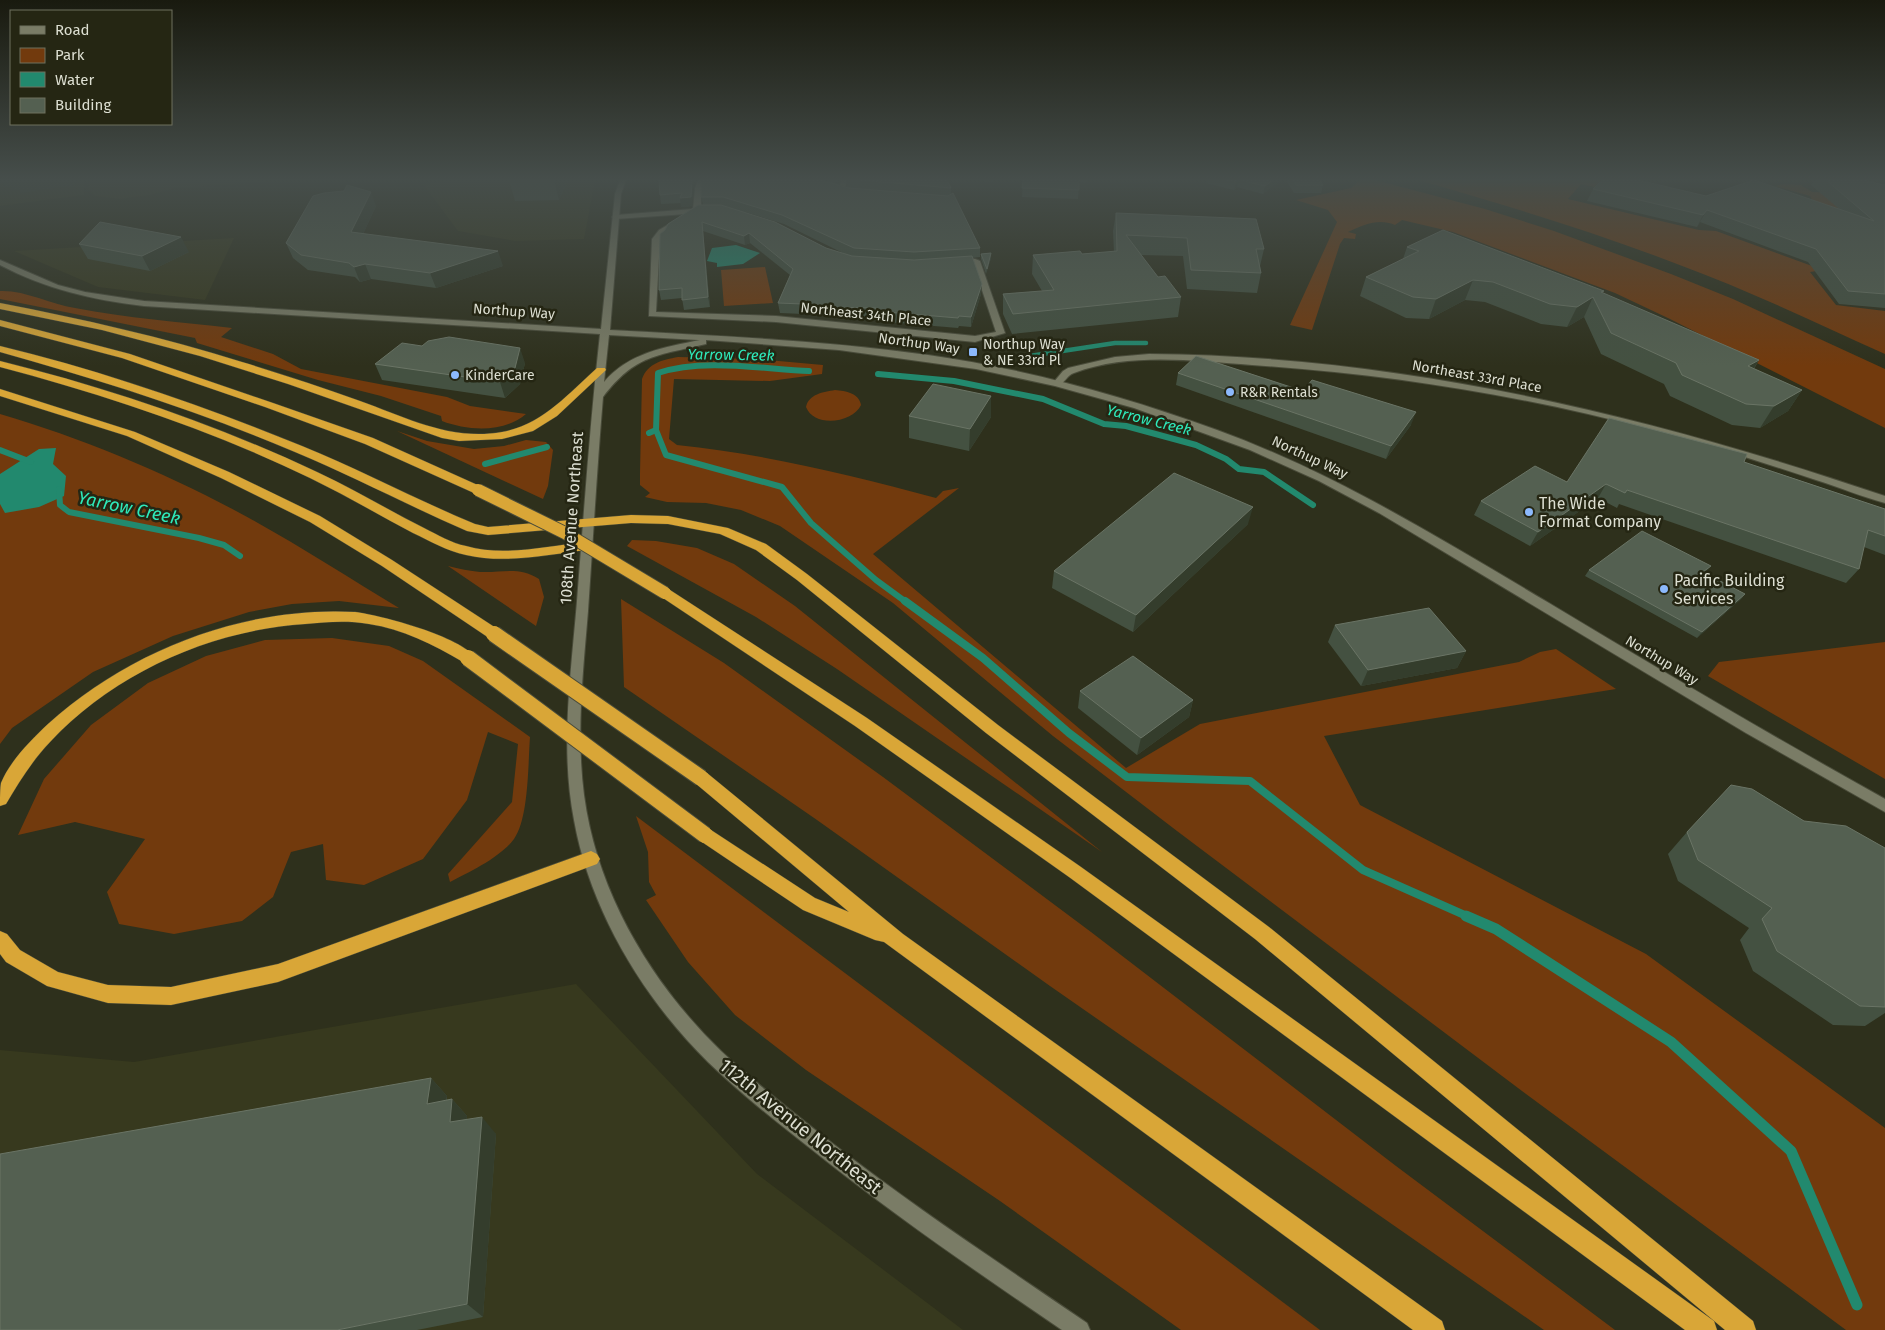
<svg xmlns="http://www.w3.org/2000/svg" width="1885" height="1330" viewBox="0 0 1885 1330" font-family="'Fira Sans',sans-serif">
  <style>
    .built { fill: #37391e }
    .green { fill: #723a0d }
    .water { fill: #22896e }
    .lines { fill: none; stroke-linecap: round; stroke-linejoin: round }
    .stream-far3 { stroke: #22896e; stroke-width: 4.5 }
    .stream-far2 { stroke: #22896e; stroke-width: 6 }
    .stream-far1 { stroke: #22896e; stroke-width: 8 }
    .stream { stroke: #22896e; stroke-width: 11 }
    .street-casing { stroke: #4a4c3a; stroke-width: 2 }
    .secondary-casing { stroke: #4a4c3a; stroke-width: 2 }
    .highway-casing { stroke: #4a4c3a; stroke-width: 1 }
    .street { fill: #7a7c66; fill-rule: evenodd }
    .secondary { fill: #7a7c66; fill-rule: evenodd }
    .highway { fill: #d9a637; fill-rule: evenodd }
    .highway-bridge-far1-casing { stroke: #4a4c3a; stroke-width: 14; stroke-linecap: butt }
    .highway-bridge-casing { stroke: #4a4c3a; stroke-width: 18; stroke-linecap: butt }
    .highway-bridge-far1 { stroke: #d9a637; stroke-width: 12 }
    .highway-bridge { stroke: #d9a637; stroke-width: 16 }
    .wall { fill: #445141; fill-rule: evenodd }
    .shaded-wall { fill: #343d2c }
    .building { fill: #546051; stroke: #6a7465 }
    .poi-dot { fill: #8cb9fc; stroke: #252613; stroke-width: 2 }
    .labels { text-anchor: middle; stroke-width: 5; stroke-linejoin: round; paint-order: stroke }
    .far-street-label { font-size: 14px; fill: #dddfd2; stroke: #252613 }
    .far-poi-label { font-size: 14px; fill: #dddfd2; stroke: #252613; text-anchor: start }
    .far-water-label { font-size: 15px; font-style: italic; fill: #2ee9ba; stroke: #252613 }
    .poi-label { font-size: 16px; fill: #dddfd2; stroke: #252613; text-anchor: start }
    .street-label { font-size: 16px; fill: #dddfd2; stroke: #252613 }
    .water-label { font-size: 18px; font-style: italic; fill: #2ee9ba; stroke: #252613 }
    .near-street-label { font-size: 19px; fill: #dddfd2; stroke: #252613 }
  </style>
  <rect width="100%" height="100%" fill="#2e301c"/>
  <g class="built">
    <polygon points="0,180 84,180 84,195 0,206"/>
    <polygon points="90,180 292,180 176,188 150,195 120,199 95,196 88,189"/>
    <polygon points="450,180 595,180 584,239 515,241 458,231 423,184"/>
    <polygon points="234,238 205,300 98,287 14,251"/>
    <polygon points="576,984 757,1174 963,1330 0,1330 0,1050 134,1062"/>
  </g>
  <g class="green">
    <path d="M1360 180H1375L1485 209 1554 231 1671 274 1733 299 1885 369V428L1670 319 1615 293 1453 232 1402 220 1395 225C1378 218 1364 225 1348 232L1356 234 1355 239 1344 238 1340 244 1312 330 1290 325 1337 222 1328 210 1296 200 1351 188Z"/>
    <path d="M1418 180H1601L1594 187 1581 184 1568 199 1699 230 1716 231 1823 270 1810 272 1836 305 1885 311V354C1816 323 1748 290 1677 264 1592 231 1505 205 1418 180Z"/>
    <polygon points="1783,184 1801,185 1812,192 1841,193 1885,215 1815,206 1810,196 1775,186"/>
    <polygon points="765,267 773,303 724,306 721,270"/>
    <path d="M0 291C25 290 50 304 75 308 127 318 180 322 232 328L221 337 273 354 301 369 447 397 470 406 526 414C504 433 468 431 442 421L441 416 381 396 318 380 197 343 195 338 0 299Z"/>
    <path d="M678 357 757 359 823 365 822 374 770 381 674 379 669 439 677 445C765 454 850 475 936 498L943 491 959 488 873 554 1126 768 1200 724 1519 662 1540 652 1556 649 1616 689 1324 736 1360 805 1646 954 1885 1128V1330H1846L1518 1088 1177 831 1053 736 893 603 780 526 741 510 706 503 667 502 645 497 650 493 640 485V473L642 379C648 363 662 360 678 357Z"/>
    <path d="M835 390C846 391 859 393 861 405 853 423 814 428 806 407 809 394 823 392 835 390Z"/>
    <path d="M0 414C85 439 171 475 249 518 300 546 349 578 399 608L339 601 292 604 249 612 173 636 93 672 12 728 0 744Z"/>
    <polygon points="397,431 427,441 474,449 504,446 526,440 546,442 553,450 548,486 543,499"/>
    <polygon points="632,540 656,541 697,548 734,564 795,606 1102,852 837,669 756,617 627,546"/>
    <path d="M448 566C459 569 470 571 480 572 503 573 518 566 539 579L544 597 536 626Z"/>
    <polygon points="621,599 724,663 883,777 1091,932 1396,1166 1615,1330 1544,1330 1050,986 817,820 624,687"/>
    <path d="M332 638 389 646 423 661 530 737C528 763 529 818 514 839 501 857 470 872 450 882L448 874 512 802 518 744 488 732 467 800 423 859 364 885 326 880 323 844 291 852 273 897 242 921 174 934 119 924 107 892 145 839 75 822 18 835 44 779 91 725 148 683 206 656 265 640Z"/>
    <polygon points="1885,642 1885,779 1708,676 1719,662"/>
    <polygon points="636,816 1320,1330 1181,1330 1000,1201 806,1070 735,1015 688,962 646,900 656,895 649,882 648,852"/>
  </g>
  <g class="water">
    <polygon points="736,245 760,253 743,264 717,267 717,263 707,261 712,248"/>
    <polygon points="56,448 53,464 66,476 64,496 39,507 5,513 0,504 0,474 39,449"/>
  </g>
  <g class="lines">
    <polyline class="stream-far3" points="1023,357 1115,343 1146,343"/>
    <g class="stream-far2">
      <polyline points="878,374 954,381 1043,399 1104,424 1126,426 1196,445 1226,459 1239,469 1264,472 1313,505"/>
      <polyline points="656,430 666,455 782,487 811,523 876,580 906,602"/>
      <path d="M649 433 656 430 658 373C703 358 762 369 809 371"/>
      <polyline points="0,450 31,462"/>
      <polyline points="485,464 547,447"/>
      <polyline points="59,489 60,505 69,512 199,538 224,545 240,556"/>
    </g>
    <polyline class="stream-far1" points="905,601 983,658 1069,733 1127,777 1250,781 1363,870 1469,917"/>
    <polyline class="stream" points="1466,916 1496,929 1671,1042 1791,1151 1857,1305"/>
    <defs>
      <g id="street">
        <path d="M698 180H704L701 188V208L708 210 698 213 665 234 660 239 656 312 776 316 975 336 996 332 973 263 958 264 954 262C960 258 974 257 980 261L1005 333 975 342 776 322 649 316 652 239 659 230 686 214 616 219 612 217 616 215 693 209 695 188Z"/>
        <polygon points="841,180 847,180 845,188 853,192 853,194 839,190"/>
        <path d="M1149 354C1403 356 1646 415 1885 496V503C1862 497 1839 487 1816 480 1762 462 1707 445 1652 430 1521 395 1388 374 1252 365 1193 361 1131 352 1074 373 1067 375 1065 383 1058 386L1053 383 1063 371 1068 368 1115 357Z"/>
      </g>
      <path id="secondary" d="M620 180H626L621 194 610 330C716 336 822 340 928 355 1026 369 1124 396 1217 430 1335 473 1441 539 1549 603 1660 670 1772 736 1885 799V812L1746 733 1379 513 1319 481 1250 450 1134 408 1055 386 976 369 839 350 706 340V344C657 356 636 354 603 397 597 468 593 539 588 611 583 672 576 734 584 795 597 893 651 983 721 1051 756 1084 794 1113 832 1143 914 1207 1001 1264 1087 1323L1090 1330H1062C980 1274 898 1218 820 1156 782 1126 743 1096 708 1062 643 998 590 910 574 820 560 748 571 674 577 601 584 512 590 423 600 334L144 306C93 300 46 289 0 265V260L58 285 85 292 144 301 601 329 615 194ZM609 335 698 340H700C665 347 628 353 604 382Z"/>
      <g id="highway">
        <path d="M0 303C82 319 163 337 242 362 282 374 321 387 360 401 408 418 450 441 502 432 542 425 568 394 597 368H605L606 370 557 416 533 431 502 439 459 441 442 438 288 384 200 356 102 330 0 309Z"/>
        <polygon points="0,320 130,354 273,403 373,438 482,487 484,490 482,493 474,493 365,444 265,407 122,358 0,326"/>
        <path d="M0 346C103 371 204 406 302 446 361 470 417 500 475 524L488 527 631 515 668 516 728 528 766 544 807 574 998 725 1269 927 1753 1321 1756 1330H1725L1255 939 986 733 797 580 756 550 720 534 668 524 631 523 488 535 467 531C409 506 353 476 295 452 199 411 100 380 0 352Z"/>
        <path d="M0 361C109 388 215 424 317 472 354 489 388 510 424 528 438 535 451 543 466 546 504 557 547 546 586 542L593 546 586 550C546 555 505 564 466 555 447 551 430 541 413 533 379 515 345 495 310 478 211 430 106 395 0 367Z"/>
        <polygon points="0,389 135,432 229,472 320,516 392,560 499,630 501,634 499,638 489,638 382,566 310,522 221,478 127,436 0,396"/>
        <polygon points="665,588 670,590 867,718 1081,867 1714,1321 1717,1330 1685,1330 1069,877 855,726 660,596 658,593 660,590"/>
        <path d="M355 612C380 615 463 637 475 658L473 662 468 663 463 662C433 644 402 629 369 624 347 620 326 622 305 624 211 630 114 673 50 742 32 761 19 782 6 804L0 806C0 799 0 789 1 783 10 761 31 740 48 724 130 650 244 606 355 612Z"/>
        <polygon points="701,771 707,773 903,934 1442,1321 1445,1330 1413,1330 884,942 875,940 803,910 699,840 696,835 699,830 705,828 711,830 815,898 849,912 695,783 693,778 695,773"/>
        <polygon points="591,851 597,854 600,859 597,864 278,982 171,1005 108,1003 47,986 6,962 0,954 0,931 7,934 20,950 58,972 108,985 171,987 278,964"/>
      </g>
    </defs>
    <use href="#street" class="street-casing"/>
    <use href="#secondary" class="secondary-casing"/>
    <use href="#highway" class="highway-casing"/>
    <use href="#street" class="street"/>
    <use href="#secondary" class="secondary"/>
    <use href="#highway" class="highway"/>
    <defs>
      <polyline id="highway-bridge-far1" points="478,490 565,533 665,593"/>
      <g id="highway-bridge">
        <polyline points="494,634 701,778"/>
        <polyline points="468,658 705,835"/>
      </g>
    </defs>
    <use href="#highway-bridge-far1" class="highway-bridge-far1-casing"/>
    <use href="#highway-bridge" class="highway-bridge-casing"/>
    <use href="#highway-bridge-far1" class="highway-bridge-far1"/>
    <use href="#highway-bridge" class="highway-bridge"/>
  </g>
  <g class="wall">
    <polygon points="509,180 568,180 559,200 515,201"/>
    <polygon points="659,180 696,180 693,188 692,206 681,207 681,203 661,204 660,195"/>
    <path d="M827 180H839L838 184 847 187V180H947L951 188V194L980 248V257L972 258 981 294 971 327 959 326 958 328 875 321V318L827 317V315L780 313 778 303 790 275 750 243 745 245 703 231 710 307 684 310 682 298 661 300 659 290 703 205 701 197 831 182ZM745 212 784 224 847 255 826 248Z"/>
    <polygon points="974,180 994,180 992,182"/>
    <polygon points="1023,180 1086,180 1086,183 1079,182 1078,199 1022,197"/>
    <polygon points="1207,180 1281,180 1263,194 1237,187 1234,190 1206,183"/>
    <polygon points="1286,180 1320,180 1323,185 1321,193 1294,193"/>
    <polygon points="1815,180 1865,180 1883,185 1885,184 1885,308 1839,304 1808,262 1700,222 1697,227 1587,201 1593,189 1706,196 1838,208 1811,185"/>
    <polygon points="376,206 363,234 503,266 436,288 371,279 360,282 355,277 308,270 293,258 286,243"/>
    <polygon points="1116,213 1264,249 1260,266 1261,273 1257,293 1187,289 1183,256 1141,255 1158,277 1181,297 1178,317 1012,334 1003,314 1003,294 1042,291 1032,274 1033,255 1082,254 1114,252 1113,231"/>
    <polygon points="79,244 189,252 150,271 88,259"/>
    <polygon points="1407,247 1604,291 1602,293 1759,360 1754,369 1802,390 1788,411 1760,428 1732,425 1670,396 1664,384 1601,354 1584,317 1567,327 1541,324 1485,302 1465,300 1429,319 1406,318 1360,296 1366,277 1403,259"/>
    <polygon points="991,253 991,258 986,274 981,259 981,254"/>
    <polygon points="525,363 520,384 505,398 382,380 375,364"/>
    <polygon points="1178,373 1411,425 1386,459 1176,385"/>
    <polygon points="991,396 991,417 969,451 909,438 909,416"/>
    <polygon points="1744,462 1885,509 1885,555 1864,547 1859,569 1846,583 1619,504 1617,508 1598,498 1530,546 1474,515 1481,501 1567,482"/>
    <polygon points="1248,524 1133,632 1052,588 1054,571"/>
    <polygon points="1589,570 1707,571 1705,573 1745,594 1741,599 1697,638 1585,576"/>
    <polygon points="1335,625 1466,651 1457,668 1361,686 1328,642"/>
    <polygon points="1080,691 1193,700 1189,717 1137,755 1078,708"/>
    <polygon points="1804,821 1885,848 1885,1013 1865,1026 1833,1025 1753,971 1740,940 1749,928 1678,881 1668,854 1687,832"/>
    <polygon points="431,1078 447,1096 447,1100 452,1099 467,1116 467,1119 496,1134 483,1317 417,1330 0,1330"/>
  </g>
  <g class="shaded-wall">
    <polygon points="1,180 76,180 75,185 21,193 19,190 13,191 10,186 5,187"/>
    <polygon points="554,180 568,180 559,200"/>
    <polygon points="692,180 696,180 693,188 692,206 681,207 680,198"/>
    <polygon points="836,180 839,180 837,186"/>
    <polygon points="1239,180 1237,187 1234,190 1236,182"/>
    <polygon points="1273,180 1281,180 1263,194 1265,186"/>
    <polygon points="371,192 376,206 357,247 351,232"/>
    <polygon points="1707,210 1700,222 1697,227 1703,215"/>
    <polygon points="702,222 703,231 710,307 708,297"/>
    <polygon points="749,233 750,243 745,245 744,236"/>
    <polygon points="181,237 189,252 150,271 142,256"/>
    <polygon points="498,251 503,266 436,288 430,273"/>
    <polygon points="991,253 991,258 986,274 987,269"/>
    <polygon points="365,264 371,279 360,282 354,267"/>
    <polygon points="1473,280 1465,300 1429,319 1436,299"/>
    <polygon points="982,284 981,294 971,327 971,317"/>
    <polygon points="1593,297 1584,317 1567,327 1577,307"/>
    <polygon points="520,348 525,363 520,384 505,398 500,382"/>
    <polygon points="1759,360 1746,381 1748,366"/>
    <polygon points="1802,390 1788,411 1760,428 1774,406"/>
    <polygon points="991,396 991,417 969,451 970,429"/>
    <polygon points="1416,412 1411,425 1386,459 1391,446"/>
    <polygon points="1606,484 1598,498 1530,546 1538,532"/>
    <polygon points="1253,507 1248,524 1133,632 1136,615"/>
    <polygon points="1711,566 1707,571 1699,578 1703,572"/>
    <polygon points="1745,594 1741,599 1697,638 1702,632"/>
    <polygon points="1466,651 1457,668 1361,686 1368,670"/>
    <polygon points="1193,700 1189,717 1137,755 1141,738"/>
    <polygon points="431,1078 447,1096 443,1121 427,1104"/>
    <polygon points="452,1099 467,1116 465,1139 450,1122"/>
    <polygon points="482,1117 496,1134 483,1317 467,1304"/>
  </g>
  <g class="building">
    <polygon points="659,180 692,180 691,197 680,198 682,193 660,195"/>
    <polygon points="701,180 821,180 849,188 948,196 953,193 980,248 914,252 854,248 782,215 723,197 701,197"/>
    <polygon points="859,180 947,180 951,188"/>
    <polygon points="1023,180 1079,180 1079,190 1022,188"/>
    <polygon points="1227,180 1239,180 1236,182"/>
    <polygon points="1240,180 1273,180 1265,186"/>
    <polygon points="1293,180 1320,180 1323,185 1296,185"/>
    <polygon points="1602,180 1638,180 1706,196 1754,180 1874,221 1826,180 1865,180 1883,185 1885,184 1885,294 1848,291 1816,249 1707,210 1703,215 1593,189"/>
    <polygon points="347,185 371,192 351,232 498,251 430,273 365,264 354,267 349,263 301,255 286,243 313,196 324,193 344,191"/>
    <polygon points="698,205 721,205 775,222 826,248 852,256 914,260 972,256 982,284 971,317 959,316 958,318 875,311 876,308 826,307 827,305 778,303 793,269 749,233 744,236 702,222 708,297 682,300 682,288 659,290 660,234 665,230 668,224"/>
    <polygon points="1116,213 1256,219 1264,249 1256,249 1261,273 1191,270 1187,238 1126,235 1158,277 1165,276 1181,297 1013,314 1003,294 1054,290 1033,255 1080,251 1082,254 1117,251"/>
    <polygon points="100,222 181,237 142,256 79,244"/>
    <polygon points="1443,230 1604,291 1601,292 1759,360 1748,366 1802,390 1774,406 1746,404 1682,375 1676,363 1611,333 1593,297 1577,307 1550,304 1493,282 1473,280 1436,299 1413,297 1366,277 1419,251 1407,247"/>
    <polygon points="991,253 987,269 981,254"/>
    <polygon points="449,337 520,348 515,368 500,382 375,364 402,343 422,346 428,341"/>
    <polygon points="1196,356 1303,391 1312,380 1416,412 1391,446 1178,373"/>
    <polygon points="933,384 991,396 970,429 909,416"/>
    <polygon points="1609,418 1747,454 1744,462 1885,509 1885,536 1868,530 1859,569 1627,490 1625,493 1606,484 1538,532 1481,501 1535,466 1567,482"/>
    <polygon points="1174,473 1253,507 1136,615 1054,571"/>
    <polygon points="1642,531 1711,566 1703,572 1745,594 1702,632 1589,570"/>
    <polygon points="1429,608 1466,651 1368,670 1335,625"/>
    <polygon points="1133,656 1193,700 1141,738 1080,691"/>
    <polygon points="1731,785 1752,789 1804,821 1846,826 1885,848 1885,1007 1860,1006 1777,951 1762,919 1772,908 1698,860 1687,832"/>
    <polygon points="431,1078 427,1104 452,1099 450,1122 482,1117 467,1304 337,1330 0,1330 0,1154"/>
  </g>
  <linearGradient id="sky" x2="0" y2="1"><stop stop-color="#191a0f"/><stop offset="0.49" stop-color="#464e4b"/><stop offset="1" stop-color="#464e4b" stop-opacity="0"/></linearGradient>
  <rect width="1885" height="366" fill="url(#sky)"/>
  <g class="poi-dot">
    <rect x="968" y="347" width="10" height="10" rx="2.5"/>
    <circle cx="455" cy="375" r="5"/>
    <circle cx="1230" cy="392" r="5"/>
    <circle cx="1529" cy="512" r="5"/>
    <circle cx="1664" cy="589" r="5"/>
  </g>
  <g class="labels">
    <g class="far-street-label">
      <text transform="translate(514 311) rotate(4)" y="5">Northup Way</text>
      <text transform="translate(866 314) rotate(6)" y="5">Northeast 34th Place</text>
      <text transform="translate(919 343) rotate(8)" y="5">Northup Way</text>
      <text transform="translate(1477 376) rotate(10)" y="5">Northeast 33rd Place</text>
      <text transform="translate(1310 457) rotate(25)" y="5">Northup Way</text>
      <text transform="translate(1662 660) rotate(31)" y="5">Northup Way</text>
    </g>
    <g class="far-poi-label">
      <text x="983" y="349">Northup Way<tspan x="983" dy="16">&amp; NE 33rd Pl</tspan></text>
      <text x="465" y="380">KinderCare</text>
      <text x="1240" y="397">R&amp;R Rentals</text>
    </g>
    <g class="far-water-label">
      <text transform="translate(731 355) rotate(1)" y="5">Yarrow Creek</text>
      <text transform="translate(1149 420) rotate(14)" y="5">Yarrow Creek</text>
    </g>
    <g class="poi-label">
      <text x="1539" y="509">The Wide<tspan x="1539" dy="18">Format Company</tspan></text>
      <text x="1674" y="586">Pacific Building<tspan x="1674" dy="18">Services</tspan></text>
    </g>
    <g class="street-label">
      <text transform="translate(571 518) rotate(-86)" y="6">108th Avenue Northeast</text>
    </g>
    <g class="water-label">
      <text transform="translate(129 508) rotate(12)" y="6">Yarrow Creek</text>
    </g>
    <g class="near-street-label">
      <text transform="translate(801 1126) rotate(39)" y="7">112th Avenue Northeast</text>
    </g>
  </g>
  <rect x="10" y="10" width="162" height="115" fill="#252613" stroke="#6f705f"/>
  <rect x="20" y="26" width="25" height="8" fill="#7a7c66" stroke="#6f705f"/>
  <text x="55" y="35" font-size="15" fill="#dddfd2">Road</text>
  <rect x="20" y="48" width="25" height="15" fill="#723a0d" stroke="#6f705f"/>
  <text x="55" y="60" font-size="15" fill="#dddfd2">Park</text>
  <rect x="20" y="72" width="25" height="15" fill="#22896e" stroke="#6f705f"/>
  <text x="55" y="85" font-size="15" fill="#dddfd2">Water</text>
  <rect x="20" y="98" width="25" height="15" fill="#546051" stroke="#6f705f"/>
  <text x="55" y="110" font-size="15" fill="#dddfd2">Building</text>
</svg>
